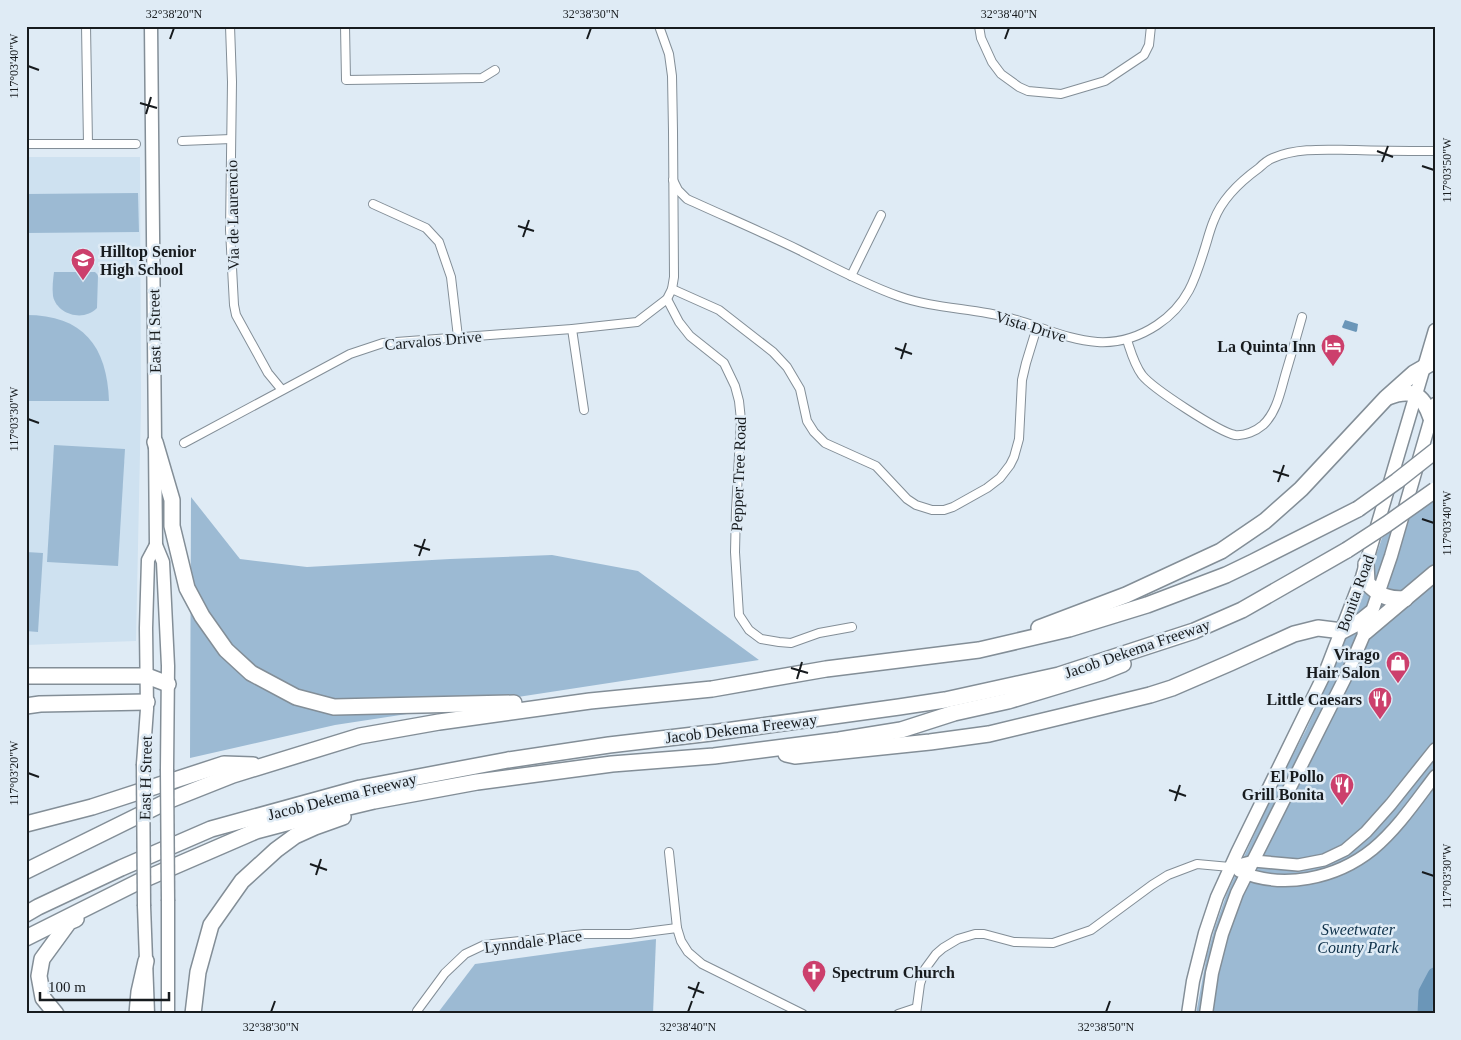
<svg xmlns="http://www.w3.org/2000/svg" width="1461" height="1040" viewBox="0 0 1461 1040" font-family="Georgia,serif">
  <style>
    .built { fill: #cee1f0 }
    .green { fill: #9cbad3 }
    .water { fill: #6b96b8 }
    .lines { fill: none; stroke-linecap: round; stroke-linejoin: round }
    .river { stroke: #6b96b8; stroke-width: 15 }
    .minor-casing { stroke: #838e97; stroke-width: 10 }
    .secondary-casing { stroke: #838e97; stroke-width: 14 }
    .primary-casing { stroke: #838e97; stroke-width: 15 }
    .motorway-casing { stroke: #838e97; stroke-width: 18 }
    .minor { stroke: #fff; stroke-width: 8 }
    .secondary { stroke: #fff; stroke-width: 11 }
    .primary { stroke: #fff; stroke-width: 12 }
    .motorway { stroke: #fff; stroke-width: 15 }
    .primary-bridge-casing { stroke: #838e97; stroke-width: 15; stroke-linecap: butt }
    .motorway-bridge-casing { stroke: #838e97; stroke-width: 18; stroke-linecap: butt }
    .primary-bridge { stroke: #fff; stroke-width: 12 }
    .motorway-bridge { stroke: #fff; stroke-width: 15 }
    .ticks { fill: none; stroke: #171b1e; stroke-width: 2 }
    .labels { text-anchor: middle; stroke-width: 5; stroke-linejoin: round; paint-order: stroke }
    .street-label { font-size: 16px; fill: #171b1e; stroke: #dfebf5 }
    .poi-label { font-size: 16px; font-weight: bold; fill: #171b1e; stroke: #dfebf5; text-anchor: end }
    .park-label { font-size: 16px; font-style: italic; fill: #0d3049; stroke: #dfebf5 }
    .neatline { fill: none; stroke: #171b1e; stroke-width: 2 }
    .ticks-label { font-size: 12px; text-anchor: middle; fill: #171b1e }
  </style>
  <rect width="100%" height="100%" fill="#dfebf5"/>
  <polygon class="built" points="26,157 140,157 141,405 136,641 26,645"/>
  <g class="green">
    <polygon points="138,193 139,232 26,233 26,194"/>
    <path d="M54 272H95L98 275 97 308C84 322 57 315 53 296 52 288 53 280 54 272Z"/>
    <path d="M26 315C83 315 107 346 109 401H26Z"/>
    <polygon points="54,445 125,449 118,566 47,562"/>
    <polygon points="1435,495 1435,1014 1196,1014 1207,955 1215,927 1227,893 1276,788 1306,730 1337,661 1364,591 1382,538 1411,517"/>
    <polygon points="191,497 240,559 307,567 450,559 552,555 638,571 759,660 335,725 190,758"/>
    <polygon points="26,552 43,553 38,632 26,631"/>
    <polygon points="656,939 653,1014 437,1014 475,964"/>
  </g>
  <polygon class="water" points="1345,320 1358,324 1357,331 1356,332 1343,328 1342,327"/>
  <g class="lines">
    <polyline class="river" points="1425,1014 1426,992 1435,975"/>
    <defs>
      <g id="minor">
        <polyline points="86,26 88,144"/>
        <polyline points="230,26 232,82 230,230 234,305 236,315 268,373 282,390"/>
        <polyline points="345,26 346,80 482,78 495,70"/>
        <polyline points="979,26 981,38 992,62 1001,74 1019,87 1028,91 1061,94 1105,81 1144,55 1149,45 1151,26"/>
        <polyline points="182,141 231,139"/>
        <polyline points="26,144 136,144"/>
        <path d="M673 180 678 190 687 199C724 216 762 232 799 250 831 266 864 284 898 296 934 309 973 308 1010 318 1063 333 1104 360 1157 325 1189 304 1196 277 1207 241 1209 234 1211 227 1214 220 1222 199 1241 181 1259 168 1263 164 1268 160 1273 158 1299 147 1329 150 1356 150 1382 151 1408 151 1435 151"/>
        <polyline points="373,204 426,228 439,242 451,277 458,337"/>
        <polyline points="851,276 881,215"/>
        <polyline points="672,289 719,310 773,352 787,367 800,389 807,421 814,432 825,443 876,466 907,499 916,505 932,510 944,510 953,507 987,488 1000,478 1010,465 1014,457 1019,439 1022,380 1026,363 1037,327"/>
        <polyline points="667,299 679,322 690,336 724,363 735,386 739,401 741,420 736,510 735,552 739,615 749,630 761,639 779,642 791,643 819,633 852,627"/>
        <polyline points="572,329 584,410"/>
        <path d="M1127 340C1131 352 1134 364 1142 375 1152 388 1219 432 1235 435 1245 436 1256 431 1263 425 1278 411 1281 388 1287 369 1292 352 1297 335 1302 317"/>
        <polyline points="184,443 350,354 383,343 572,329 637,322 667,299 672,289 674,277 673,131 672,76 669,54 659,26"/>
        <polyline points="669,852 677,928 681,941 688,952 702,964 803,1014"/>
        <polyline points="417,1011 445,973 465,954 484,945 584,934 630,934 677,928"/>
        <polyline points="898,1014 916,1008"/>
        <polyline points="916,1014 920,984 925,969 936,954 943,948 958,939 975,934 984,934 1014,942 1053,943 1091,930 1152,885 1168,875 1197,864 1230,867"/>
      </g>
      <g id="secondary">
        <polyline points="1230,867 1254,861 1298,865 1324,860 1345,850 1366,832 1391,804 1435,749"/>
        <path d="M1239 871C1282 890 1336 879 1373 849 1397 829 1416 801 1435 776"/>
      </g>
      <g id="primary">
        <polyline points="151,26 156,545 163,562 168,666 167,769"/>
        <polyline points="143,764 147,709 146,628 148,560 156,545"/>
        <polyline points="168,901 168,1014"/>
        <polyline points="144,906 148,1014"/>
        <polyline points="1188,1014 1193,981 1205,933 1217,897 1237,853 1325,673 1362,577 1435,330"/>
        <polyline points="1206,1014 1212,973 1222,934 1237,893 1348,672 1365,632 1391,556 1435,404"/>
      </g>
      <g id="motorway">
        <path d="M1388 397C1412 388 1423 394 1431 418"/>
        <polyline points="155,442 172,500 172,526 187,588 202,616 226,650 251,673 296,697 334,707 514,703"/>
        <path d="M1366 564 1367 583C1380 596 1386 599 1405 599"/>
        <polyline points="1039,628 1126,595 1221,551 1265,521 1301,489 1386,398 1414,373 1435,361"/>
        <polyline points="1365,632 1435,573"/>
        <polyline points="26,676 147,676 168,684"/>
        <polyline points="26,706 40,704 147,702"/>
        <polyline points="786,754 795,756 930,742 989,734 1068,715 1150,695 1172,688 1230,663 1294,634 1318,628 1342,631 1361,621 1371,613"/>
        <polyline points="26,824 92,807 224,764 253,765"/>
        <polyline points="26,871 170,800 233,775 360,736 439,722 590,701 712,689 826,669 979,650 1069,629 1147,605 1226,575 1253,562 1358,509"/>
        <polyline points="26,914 38,907 121,868 211,829 360,788 508,760 609,745 711,733 899,707 945,700 1059,675 1194,631 1242,610 1347,550"/>
        <polyline points="26,938 138,882 256,831 328,812 374,801 477,782 612,764 714,756 839,740 901,730 954,713 1008,701 1058,686 1103,672 1123,664"/>
        <polyline points="56,1014 43,998 39,976 42,959 69,922 76,919"/>
        <polyline points="137,1014 139,992 146,961"/>
        <polyline points="193,1014 198,972 211,925 242,881 276,850 295,836 315,827 343,817"/>
      </g>
    </defs>
    <use href="#minor" class="minor-casing"/>
    <use href="#secondary" class="secondary-casing"/>
    <use href="#primary" class="primary-casing"/>
    <use href="#motorway" class="motorway-casing"/>
    <use href="#minor" class="minor"/>
    <use href="#secondary" class="secondary"/>
    <use href="#primary" class="primary"/>
    <use href="#motorway" class="motorway"/>
    <defs>
      <g id="primary-bridge">
        <polyline points="143,764 144,906"/>
        <polyline points="167,769 168,901"/>
      </g>
      <g id="motorway-bridge">
        <polyline points="1358,509 1397,481 1435,451"/>
        <polyline points="1347,550 1387,524 1435,490"/>
      </g>
    </defs>
    <use href="#primary-bridge" class="primary-bridge-casing"/>
    <use href="#motorway-bridge" class="motorway-bridge-casing"/>
    <use href="#primary-bridge" class="primary-bridge"/>
    <use href="#motorway-bridge" class="motorway-bridge"/>
  </g>
  <path class="ticks" d="M170 39 174 28M587 39 591 28M1005 39 1009 28M28 66 39 70M140 103 157 108M146 114 151 97M1377 151 1393 157M1382 162 1388 146M1422 166 1434 170M518 226 534 231M523 237 529 220M895 348 912 354M901 359 906 343M28 419 39 423M1273 471 1289 476M1278 482 1284 465M1422 519 1434 523M414 545 430 550M419 556 425 539M791 668 808 673M797 679 802 662M28 773 39 777M1169 790 1186 796M1175 801 1180 785M310 864 327 870M1422 872 1434 876M316 875 321 859M688 987 704 993M693 998 699 982M271 1012 275 1001M688 1012 692 1001M1106 1012 1110 1001"/>
  <defs>
    <symbol id="school-pin" viewBox="-11 -11 22 30"><path d="M0 17L-7.5 6A9.5 9.5 0 1 1 7.5 6Z" fill="#cc3f6c" stroke="#dfebf5"/><path d="M0-5L7-2L0 1L-7-2ZM-4 1L0 2.5L4 1V4Q0 6-4 4Z" fill="#fff"/></symbol>
    <symbol id="hotel-pin" viewBox="-11 -11 22 30"><path d="M0 17L-7.5 6A9.5 9.5 0 1 1 7.5 6Z" fill="#cc3f6c" stroke="#dfebf5"/><path d="M-6-4.5h1.5V1H6V5H4.5V3h-9V5H-6ZM-4 0a1.8 1.8 0 1 1 3.6 0ZM.5 0V-2.5h3Q6-2.5 6 0Z" fill="#fff"/></symbol>
    <symbol id="shop-pin" viewBox="-11 -11 22 30"><path d="M0 17L-7.5 6A9.5 9.5 0 1 1 7.5 6Z" fill="#cc3f6c" stroke="#dfebf5"/><path d="M-5-2.5h2.3a2.7 3.5 0 0 1 5.4 0H5L5.5 6h-11ZM-1.5-2.5h3a1.5 2.3 0 0 0-3 0Z" fill="#fff"/></symbol>
    <symbol id="restaurant-pin" viewBox="-11 -11 22 30"><path d="M0 17L-7.5 6A9.5 9.5 0 1 1 7.5 6Z" fill="#cc3f6c" stroke="#dfebf5"/><path d="M-5-6h1v4h1v-4h1v4h1v-4h1v5L-1.5 .5V6h-2V.5L-5-1ZM5-6V6H3V1.5H1.5Q1.5-4 5-6Z" fill="#fff"/></symbol>
    <symbol id="church-pin" viewBox="-11 -11 22 30"><path d="M0 17L-7.5 6A9.5 9.5 0 1 1 7.5 6Z" fill="#cc3f6c" stroke="#dfebf5"/><path d="M-1.2-6h2.4v3.5h3.3v2.4h-3.3V6h-2.4V-.1h-3.3v-2.4h3.3Z" fill="#fff"/></symbol>
  </defs>
  <g fill-rule="evenodd">
    <use href="#school-pin" x="69" y="246" width="28" height="38"/>
    <use href="#hotel-pin" x="1319" y="332" width="28" height="38"/>
    <use href="#shop-pin" x="1384" y="649" width="28" height="38"/>
    <use href="#restaurant-pin" x="1366" y="685" width="28" height="38"/>
    <use href="#restaurant-pin" x="1328" y="771" width="28" height="38"/>
    <use href="#church-pin" x="800" y="958" width="28" height="38"/>
  </g>
  <g class="labels">
    <g class="street-label">
      <text transform="translate(232 215) rotate(-91)" y="6">Via de Laurencio</text>
      <text transform="translate(1031 326) rotate(17)" y="6">Vista Drive</text>
      <text transform="translate(154 331) rotate(-91)" y="6">East H Street</text>
      <text transform="translate(433 340) rotate(-5)" y="6">Carvalos Drive</text>
      <text transform="translate(738 474) rotate(-88)" y="6">Pepper Tree Road</text>
      <text transform="translate(1355 593) rotate(-70)" y="6">Bonita Road</text>
      <text transform="translate(1137 648) rotate(-19)" y="6">Jacob Dekema Freeway</text>
      <text transform="translate(741 728) rotate(-7)" y="6">Jacob Dekema Freeway</text>
      <text transform="translate(145 778) rotate(-89)" y="6">East H Street</text>
      <text transform="translate(342 796) rotate(-14)" y="6">Jacob Dekema Freeway</text>
      <text transform="translate(533 941) rotate(-7)" y="6">Lynndale Place</text>
    </g>
    <g class="poi-label">
      <text x="100" y="257" text-anchor="start">Hilltop Senior<tspan x="100" dy="18">High School</tspan></text>
      <text x="1316" y="352">La Quinta Inn</text>
      <text x="1380" y="660">Virago<tspan x="1380" dy="18">Hair Salon</tspan></text>
      <text x="1362" y="705">Little Caesars</text>
      <text x="1324" y="782">El Pollo<tspan x="1324" dy="18">Grill Bonita</tspan></text>
      <text x="832" y="978" text-anchor="start">Spectrum Church</text>
    </g>
    <g class="park-label">
      <text x="1358" y="935">Sweetwater<tspan x="1358" dy="18">County Park</tspan></text>
    </g>
  </g>
  <rect width="1461" height="1040" fill="none" stroke="#dfebf5" stroke-width="55"/>
  <path d="M40 992v8h129v-8" fill="none" stroke="#171b1e" stroke-width="2.5"/>
  <text x="48" y="992" font-size="15" fill="#171b1e" stroke="#dfebf5" stroke-width="4" paint-order="stroke">100 m</text>
  <rect x="28" y="28" width="1406" height="984" class="neatline"/>
  <g class="ticks-label">
    <text x="174" y="18">32°38'20"N</text>
    <text x="591" y="18">32°38'30"N</text>
    <text x="1009" y="18">32°38'40"N</text>
    <text transform="translate(14 66) rotate(-90)" y="4">117°03'40"W</text>
    <text transform="translate(1447 170) rotate(-90)" y="4">117°03'50"W</text>
    <text transform="translate(14 419) rotate(-90)" y="4">117°03'30"W</text>
    <text transform="translate(1447 523) rotate(-90)" y="4">117°03'40"W</text>
    <text transform="translate(14 773) rotate(-90)" y="4">117°03'20"W</text>
    <text transform="translate(1447 876) rotate(-90)" y="4">117°03'30"W</text>
    <text x="271" y="1031">32°38'30"N</text>
    <text x="688" y="1031">32°38'40"N</text>
    <text x="1106" y="1031">32°38'50"N</text>
  </g>
</svg>
